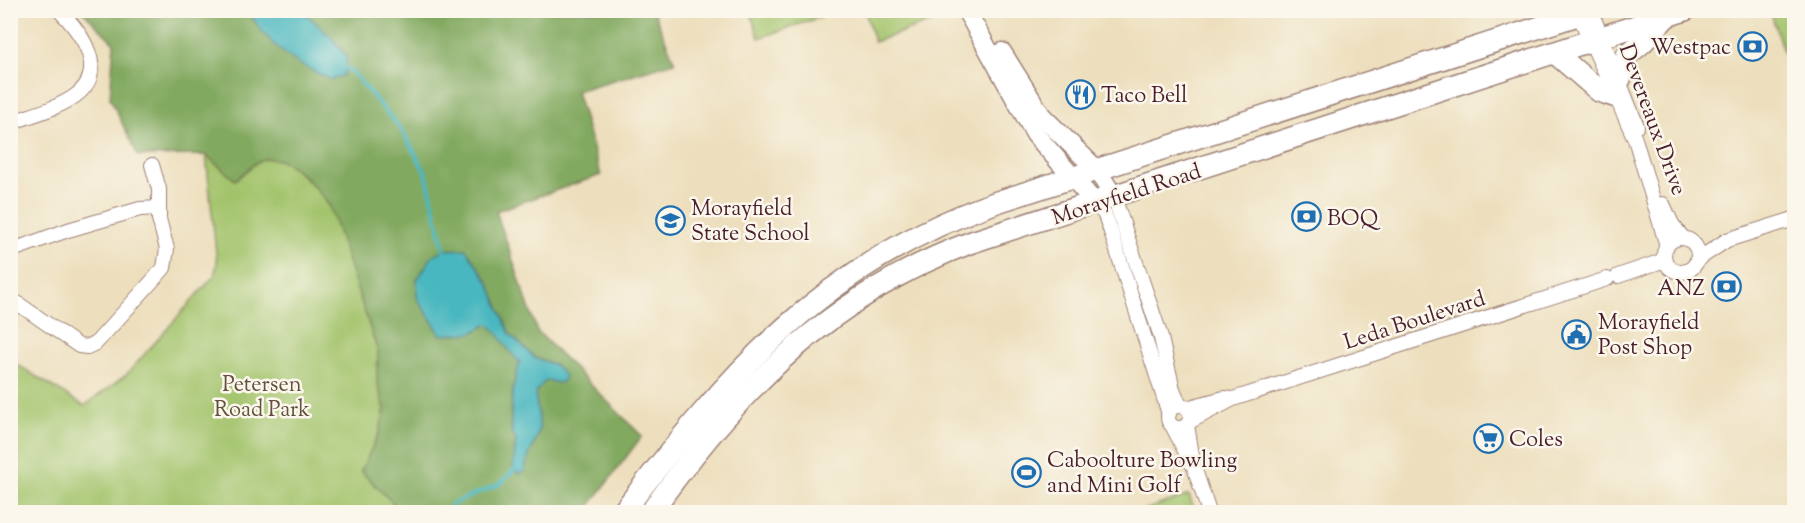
<svg xmlns="http://www.w3.org/2000/svg" width="1805" height="523" viewBox="0 0 1805 523" font-family="'Sorts Mill Goudy',serif">
  <style>
    .green { fill: #a2c36b; stroke: #76714b; stroke-width: 1.5 }
    .forest { fill: #81a95f; stroke: #666445; stroke-width: 1.5 }
    .water { fill: #48b7bf; stroke: #496b75; stroke-width: 1.5 }
    .lines { fill: none; stroke-linecap: round; stroke-linejoin: round }
    .stream { stroke: #48b7bf; stroke-width: 4 }
    .street-casing { stroke: #9c7f74; stroke-width: 16 }
    .secondary-casing { stroke: #9c7f74; stroke-width: 21 }
    .primary-casing { stroke: #9c7f74; stroke-width: 24 }
    .street { stroke: #fff; stroke-width: 14 }
    .secondary { stroke: #fff; stroke-width: 18 }
    .primary { stroke: #fff; stroke-width: 21 }
    .labels { text-anchor: middle; stroke-width: 5; stroke-linejoin: round; paint-order: stroke }
    .poi-label { font-size: 22px; fill: #4a1f2b; stroke: #fbf7ec; text-anchor: start }
    .street-label { font-size: 22px; fill: #4a1f2b; stroke: #fbf7ec }
    .park-label { font-size: 22px; fill: #64503e; stroke: #fbf7ec }
  </style>
  <rect width="100%" height="100%" fill="#fbf7ec"/>
  <filter id="ink" filterUnits="userSpaceOnUse"><feTurbulence type="fractalNoise" baseFrequency=".0167" numOctaves="2"/><feDisplacementMap in="SourceGraphic" scale="12" xChannelSelector="R" yChannelSelector="G"/><feConvolveMatrix kernelMatrix="1 2 1 2 8 2 1 2 1" color-interpolation-filters="sRGB"/></filter>
  <filter id="wash" filterUnits="userSpaceOnUse"><feTurbulence type="fractalNoise" baseFrequency=".008" numOctaves="4" result="noise"/><feDisplacementMap in="SourceGraphic" scale="24" xChannelSelector="R" yChannelSelector="G"/><feGaussianBlur stdDeviation="1.35" result="paint"/><feColorMatrix in="noise" values="0 0 0 0 0 0 0 0 0 0 0 0 0 0 0 0 0 1.4 0 .05"/><feComposite in="paint" operator="in"/></filter>
  <g filter="url(#wash)">
    <rect width="100%" height="100%" fill="#eddfbd"/>
    <g class="green">
      <polygon points="750,11 819,11 821,17 759,38"/>
      <polygon points="865,11 934,11 937,20 874,42"/>
      <polygon points="1770,11 1794,11 1794,85"/>
      <path d="M206 155 235 180C243 174 252 164 261 160 286 151 318 189 330 207L378 352 377 381 385 409 379 433 361 471 396 506V512H11L10 360 84 406 126 375 214 276 217 263Z"/>
      <polygon points="1189,495 1195,512 1138,512"/>
    </g>
    <path class="forest" d="M82 11H653L675 62 576 91 601 175 496 211 537 331 642 436 585 512H396V506L361 471 379 433 385 409 377 381 378 352 330 207C318 189 286 151 261 160 252 164 243 174 235 180L206 155 138 156 110 98 114 43Z"/>
    <g class="water">
      <path d="M249 11H303L332 38 347 57 344 75 332 80C296 65 267 46 249 11Z"/>
      <path d="M466 249 489 283 510 334 535 358 555 365 565 376 563 381 558 383 546 380 536 392C535 405 541 418 539 430 536 444 525 458 525 471L519 474 513 468 516 439 512 435C510 410 511 386 520 362 506 351 502 334 488 324L472 333 441 335 417 298V280L433 255 444 250Z"/>
    </g>
    <g class="lines">
      <g class="stream">
        <polyline points="344,67 352,72 401,129 426,173 445,253"/>
        <polyline points="443,512 454,503 500,484 516,468"/>
      </g>
    </g>
  </g>
  <g filter="url(#ink)">
    <g class="lines">
      <defs>
        <g id="street">
          <polyline points="1591,11 1637,126"/>
          <polyline points="1579,15 1635,139 1667,246"/>
          <path d="M10 123C31 115 57 109 75 96 110 71 81 32 59 10"/>
          <polyline points="1114,197 1160,334 1173,389 1180,406"/>
          <polyline points="1095,203 1105,215 1111,232 1169,414"/>
          <polyline points="1663,204 1672,224 1683,238"/>
          <circle cx="1681" cy="255" r="17"/>
          <polyline points="10,251 68,230 140,209 159,208"/>
          <polyline points="1697,260 1727,240 1794,219"/>
          <polyline points="1618,276 1665,260"/>
          <polyline points="10,298 79,346 87,347 96,343 164,268 167,249 159,219 159,189 152,165"/>
          <circle cx="1179" cy="417" r="11"/>
          <polyline points="1186,408 1224,398 1231,399"/>
          <polyline points="1189,422 1233,399 1607,279"/>
          <polyline points="1187,425 1194,467 1209,512"/>
          <polyline points="1173,427 1191,463"/>
        </g>
        <g id="secondary">
          <polyline points="966,10 1035,134 1095,203"/>
          <polyline points="1002,52 1042,116 1097,170 1114,197"/>
        </g>
        <g id="primary">
          <polyline points="1555,53 1599,91 1614,96"/>
          <polyline points="1620,79 1627,55 1643,42 1665,18"/>
          <path d="M623 512C729 373 826 261 997 202L1593 10"/>
          <path d="M651 512C737 391 830 295 972 242L1685 10"/>
        </g>
      </defs>
      <use href="#street" class="street-casing"/>
      <use href="#secondary" class="secondary-casing"/>
      <use href="#primary" class="primary-casing"/>
      <use href="#street" class="street"/>
      <use href="#secondary" class="secondary"/>
      <use href="#primary" class="primary"/>
    </g>
  </g>
  <defs>
    <symbol id="bank-ring" viewBox="-11 -11 22 22"><circle r="9.5" fill="#fbf7ec" stroke="#1f6fb2" stroke-width="1.5"/><path d="M-6-4H6V4H-6ZM0-2.3a2.3 2.3 0 1 0 0 4.6a2.3 2.3 0 1 0 0-4.6Z" fill="#1f6fb2"/></symbol>
    <symbol id="restaurant-ring" viewBox="-11 -11 22 22"><circle r="9.5" fill="#fbf7ec" stroke="#1f6fb2" stroke-width="1.5"/><path d="M-5-6h1v4h1v-4h1v4h1v-4h1v5L-1.5 .5V6h-2V.5L-5-1ZM5-6V6H3V1.5H1.5Q1.5-4 5-6Z" fill="#1f6fb2"/></symbol>
    <symbol id="school-ring" viewBox="-11 -11 22 22"><circle r="9.5" fill="#fbf7ec" stroke="#1f6fb2" stroke-width="1.5"/><path d="M0-5L7-2L0 1L-7-2ZM-4 1L0 2.5L4 1V4Q0 6-4 4Z" fill="#1f6fb2"/></symbol>
    <symbol id="civic-ring" viewBox="-11 -11 22 22"><circle r="9.5" fill="#fbf7ec" stroke="#1f6fb2" stroke-width="1.5"/><path d="M-.6-6.5H3V-4.5H.6V-3L4-1V1h2V6H-6V1h2V-1L-.6-3ZM-1.2 2.5V6h2.4V2.5Z" fill="#1f6fb2"/></symbol>
    <symbol id="supermarket-ring" viewBox="-11 -11 22 22"><circle r="9.5" fill="#fbf7ec" stroke="#1f6fb2" stroke-width="1.5"/><path d="M-6-5.5h2.5l.6 2H6L4.5 2H-2.5L-4.4-4H-6ZM-1.5 3.2a1.3 1.3 0 1 0 .1 0ZM3 3.2a1.3 1.3 0 1 0 .1 0Z" fill="#1f6fb2"/></symbol>
    <symbol id="stadium-ring" viewBox="-11 -11 22 22"><circle r="9.5" fill="#fbf7ec" stroke="#1f6fb2" stroke-width="1.5"/><path d="M0-5a6.5 5 0 1 0 0 10a6.5 5 0 1 0 0-10ZM-3.5-1.8h7v3.6h-7Z" fill="#1f6fb2"/></symbol>
  </defs>
  <g fill-rule="evenodd">
    <use href="#bank-ring" x="1736" y="30" width="33" height="33"/>
    <use href="#restaurant-ring" x="1064" y="78" width="33" height="33"/>
    <use href="#bank-ring" x="1290" y="200" width="33" height="33"/>
    <use href="#school-ring" x="654" y="204" width="33" height="33"/>
    <use href="#bank-ring" x="1710" y="270" width="33" height="33"/>
    <use href="#civic-ring" x="1560" y="318" width="33" height="33"/>
    <use href="#supermarket-ring" x="1472" y="422" width="33" height="33"/>
    <use href="#stadium-ring" x="1010" y="456" width="33" height="33"/>
  </g>
  <g class="labels">
    <g class="poi-label">
      <text x="1731" y="54" text-anchor="end">Westpac</text>
      <text x="1101" y="102">Taco Bell</text>
      <text x="691" y="215">Morayfield<tspan x="691" dy="25">State School</tspan></text>
      <text x="1327" y="225">BOQ</text>
      <text x="1705" y="295" text-anchor="end">ANZ</text>
      <text x="1598" y="329">Morayfield<tspan x="1598" dy="25">Post Shop</tspan></text>
      <text x="1509" y="446">Coles</text>
      <text x="1047" y="467">Caboolture Bowling<tspan x="1047" dy="25">and Mini Golf</tspan></text>
    </g>
    <g class="street-label">
      <text transform="translate(1654 119) rotate(70)" y="8">Devereaux Drive</text>
      <text transform="translate(1126 193) rotate(-18)" y="8">Morayfield Road</text>
      <text transform="translate(1414 319) rotate(-18)" y="8">Leda Boulevard</text>
    </g>
    <g class="park-label">
      <text x="262" y="391">Petersen<tspan x="262" dy="25">Road Park</tspan></text>
    </g>
  </g>
  <rect width="1805" height="523" fill="none" stroke="#fbf7ec" stroke-width="36"/>
</svg>
